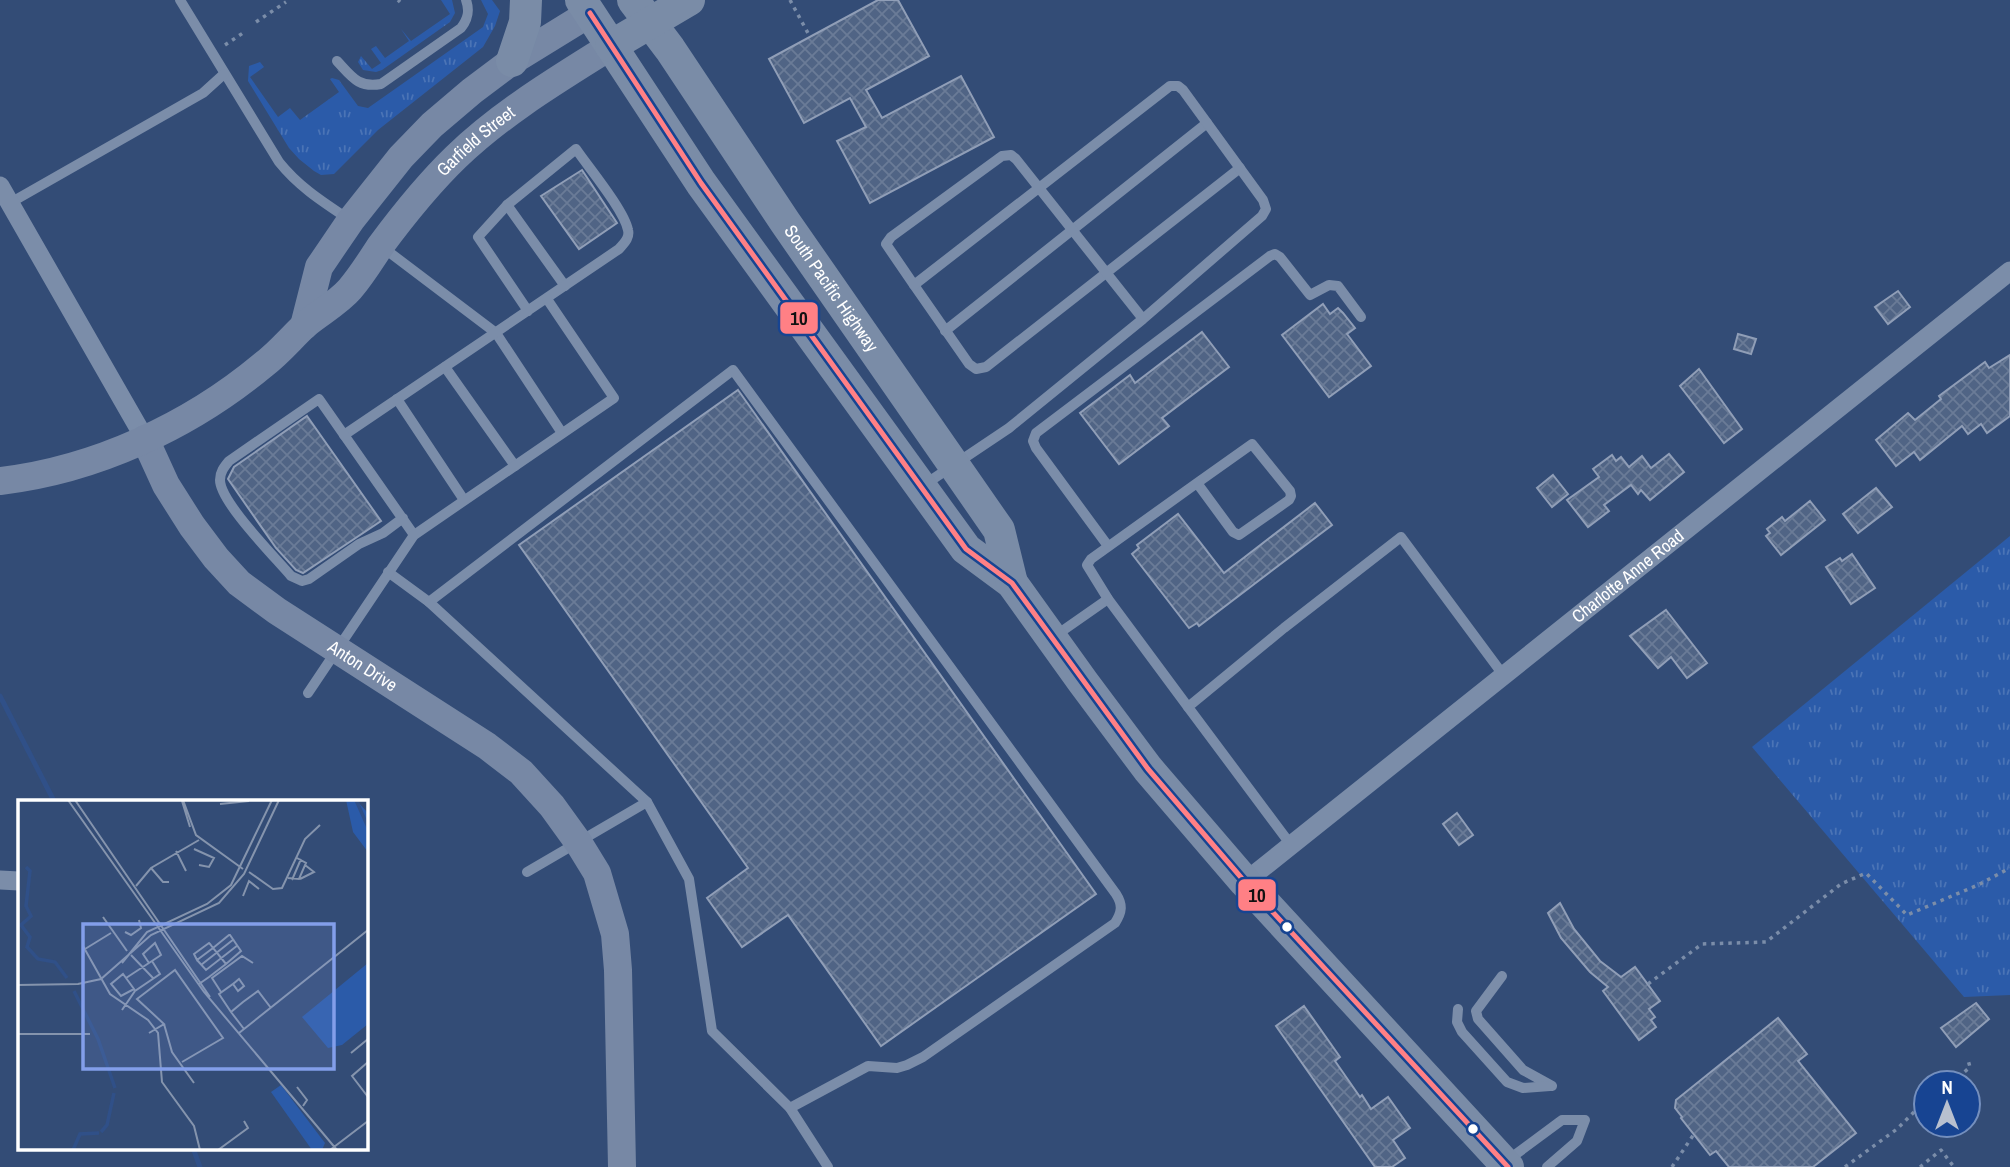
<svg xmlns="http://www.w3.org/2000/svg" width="2010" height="1167" viewBox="0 0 2010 1167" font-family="'Archivo Narrow',sans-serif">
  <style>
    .grass { fill: url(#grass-tufts) }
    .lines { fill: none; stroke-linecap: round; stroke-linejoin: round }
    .stream { stroke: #305088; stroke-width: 5 }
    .building { fill: url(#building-cross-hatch); stroke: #909eb7; stroke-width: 2 }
    .path { stroke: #7b8da9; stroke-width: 3.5; stroke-dasharray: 3.5 5; stroke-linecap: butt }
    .lane { stroke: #7b8da9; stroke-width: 10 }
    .street { stroke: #7b8da9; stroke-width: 19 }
    .secondary { stroke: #7788a5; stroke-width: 28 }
    .primary { stroke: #7a8ca7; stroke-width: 32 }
    .bus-1-casing { stroke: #174492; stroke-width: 10 }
    .bus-1 { stroke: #ff8085; stroke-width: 5 }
    .bus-dot { fill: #fff; stroke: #174492; stroke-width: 2.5 }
    .labels { text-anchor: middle; stroke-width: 5; stroke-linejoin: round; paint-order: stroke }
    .street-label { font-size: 18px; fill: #fff; stroke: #174492 }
    .inset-river { fill: none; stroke: #305088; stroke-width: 3.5 }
    .inset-road { fill: none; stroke: #8594ad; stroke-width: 2 }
    .view { fill: #839eea; fill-opacity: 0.15; stroke: #839eea; stroke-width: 3.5 }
    .inset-edge { fill: none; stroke: #fff; stroke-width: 3.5 }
    .line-badge { stroke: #174492; stroke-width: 2.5 }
    .pale-badge-label { font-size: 19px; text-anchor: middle; font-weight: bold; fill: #111 }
  </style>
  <defs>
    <pattern id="grass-tufts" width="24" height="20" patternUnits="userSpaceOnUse" patternTransform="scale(1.75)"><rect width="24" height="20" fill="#2b5ba9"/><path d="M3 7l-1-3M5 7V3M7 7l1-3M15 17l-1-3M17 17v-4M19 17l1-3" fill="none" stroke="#4b74b6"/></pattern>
    <pattern id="building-cross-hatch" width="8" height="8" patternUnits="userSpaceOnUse" patternTransform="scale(1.75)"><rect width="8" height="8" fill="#506485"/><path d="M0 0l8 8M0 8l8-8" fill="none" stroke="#6a7b97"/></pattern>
  </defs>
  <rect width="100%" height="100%" fill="#334c76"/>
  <g class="grass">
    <polygon points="441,0 452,0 455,13 450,22 382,70 376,72 363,70 358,62 361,56 372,69 381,63 371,49 376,46 385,58 409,41 401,29 411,41 450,14"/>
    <polygon points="481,0 492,0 500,11 495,26 483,47 378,130 334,174 321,175 314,171 299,159 289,148 248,81 249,66 260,62 264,67 250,77 278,117 290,108 300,120 339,92 330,79 332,78 339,80 358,106 368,108 483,27 488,14"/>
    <polygon points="2010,536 2010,995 1964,997 1752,747"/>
  </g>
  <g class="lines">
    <g class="stream">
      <polyline points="0,696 54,801"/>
      <polyline points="193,1148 200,1167"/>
    </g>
  </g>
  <g class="building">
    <polygon points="878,0 898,0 929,56 866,90 882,118 961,76 994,137 870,203 837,141 866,127 850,98 804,123 769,59"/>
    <polygon points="582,170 617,223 579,249 541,196"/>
    <polygon points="1898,291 1910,307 1888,324 1875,307"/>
    <polygon points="1323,304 1330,314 1338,308 1343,313 1355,328 1347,334 1371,366 1329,397 1282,335"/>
    <polygon points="1202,332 1229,367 1162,418 1169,426 1119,464 1080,413 1130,375 1135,383"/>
    <polygon points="1738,334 1756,339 1751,354 1734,349"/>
    <polygon points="2010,355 2010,416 1987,433 1981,424 1968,434 1962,426 1920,460 1914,452 1896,466 1876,440 1908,413 1915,420 1941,399 1939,396 1985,362 1989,368"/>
    <polygon points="1699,369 1742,429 1724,443 1680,386"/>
    <polygon points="738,390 1096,894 881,1046 788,915 742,947 707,898 748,868 519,545"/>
    <polygon points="307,416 381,521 303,573 296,570 276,548 228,479 234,467"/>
    <polygon points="1669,454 1684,472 1650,500 1641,490 1638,494 1631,485 1604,505 1609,511 1588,527 1567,500 1599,477 1593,469 1612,455 1616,461 1621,457 1629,467 1642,456 1651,468"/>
    <polygon points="1553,475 1568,494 1552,507 1537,488"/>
    <polygon points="1876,488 1892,507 1858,533 1843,514"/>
    <polygon points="1810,501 1825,520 1781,555 1766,536 1770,533 1767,529 1782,517 1785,521"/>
    <polygon points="1315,503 1332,525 1199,626 1197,623 1189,628 1132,554 1139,548 1137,545 1178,514 1224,573"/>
    <polygon points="1852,554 1875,588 1851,604 1826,567 1840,558 1842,561"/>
    <polygon points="1666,610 1707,663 1687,678 1671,657 1658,668 1630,636"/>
    <polygon points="1457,813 1473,835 1459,845 1443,824"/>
    <polygon points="1560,903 1574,929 1600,961 1621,977 1635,967 1660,1001 1649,1009 1655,1017 1651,1020 1656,1027 1639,1040 1603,991 1608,987 1590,972 1561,938 1548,913"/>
    <polygon points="1976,1003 1989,1019 1956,1047 1941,1028"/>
    <polygon points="1304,1006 1340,1057 1335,1061 1360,1097 1362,1095 1371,1109 1388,1097 1410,1128 1393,1140 1405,1158 1392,1167 1375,1167 1276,1026"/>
    <polygon points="1778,1018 1807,1054 1798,1061 1856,1133 1813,1167 1729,1167 1716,1151 1710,1155 1681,1118 1682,1117 1675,1108 1676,1100"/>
  </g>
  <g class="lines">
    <g class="path">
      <polyline points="398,0 400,2"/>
      <polyline points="790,0 809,35"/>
      <polyline points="256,22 286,2"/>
      <polyline points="225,45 243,33"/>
      <polyline points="1648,984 1702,944 1766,942 1841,884 1866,873 1907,915 1978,885 2010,868"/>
      <polyline points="1952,1083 1970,1067 1968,1060"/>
      <polyline points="1672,1167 1694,1134"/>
      <polyline points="1845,1167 1897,1129 1915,1111"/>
      <polyline points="1920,1167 1941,1150 1954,1167"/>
    </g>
    <g class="lane">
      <path d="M180 0 279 162C299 187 323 202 350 220"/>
      <path d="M337 61C352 77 358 88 381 84L461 28C468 19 470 11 466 0"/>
      <polyline points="10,203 203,93 224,74"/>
      <polyline points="507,205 565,286"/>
      <polyline points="381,246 496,333 562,433"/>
      <polyline points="914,285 969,364 976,369 986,367 1240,168"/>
      <polyline points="945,331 1207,123"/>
      <polyline points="445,367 515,466"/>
      <polyline points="397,399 464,500"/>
      <path d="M344 435 619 249C624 243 630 238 628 230 624 210 589 168 576 149L507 205 478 237 528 311"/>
      <polyline points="924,485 1009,428 1143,319 1262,216 1266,209 1263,200 1183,90 1178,86 1170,86 914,285 886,244 891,237 1002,156 1011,155 1016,159 1143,319"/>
      <path d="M403 518 383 533 359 544 309 579 302 581 291 576C275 557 220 502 220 480 220 472 224 467 229 461L319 399C351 445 383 490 414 535"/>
      <polyline points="1108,546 1036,448 1033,441 1036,433 1270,256 1275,254 1280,257 1310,295 1329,285 1338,286 1361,317"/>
      <polyline points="388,572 429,602"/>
      <polyline points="1055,636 1108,599"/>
      <polyline points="308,693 414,535 614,398 547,299"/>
      <polyline points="1188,707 1108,599 1087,565 1091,559 1197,483 1233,532 1239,535 1289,500 1291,496 1290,491 1252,444 1197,483"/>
      <polyline points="647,802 689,879 712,1031 790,1108 828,1167"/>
      <polyline points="1291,845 1188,707 1284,628 1401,537 1504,676"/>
      <path d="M527 872 647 802 429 602 733 370 1116 894C1123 905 1122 912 1115 923L923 1057 907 1065 897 1068 868 1066 790 1108"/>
      <polyline points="1502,976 1476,1011 1478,1019 1523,1070 1552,1086"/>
      <polyline points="1458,1009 1457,1022 1462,1032 1507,1082 1523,1088 1550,1086"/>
      <polyline points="1508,1160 1562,1120 1585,1120 1577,1141 1547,1167"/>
    </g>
    <g class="street">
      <polyline points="0,186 145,439"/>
      <polyline points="0,880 19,881"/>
      <path id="s1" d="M1245 882 2010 271"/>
    </g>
    <g class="secondary">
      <polyline points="304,326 319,267 351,220 401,157 432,125 472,91 512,61 590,13"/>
      <path id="s2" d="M145 439 166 485 192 526 216 558 239 583 277 611 487 746 521 772 552 806 578 842 597 873 615 934 618 970 622 1167"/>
      <path id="s3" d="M0 481C95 470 190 426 263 365 279 353 291 338 305 325 319 313 338 303 350 289 362 275 371 260 381 245 404 214 428 184 456 157 503 112 557 80 611 46"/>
    </g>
    <g class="primary">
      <polyline points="581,0 701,183 966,549 1012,583 1083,682 1148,769 1245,882 1508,1167"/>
      <path id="s4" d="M633 0 670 49 785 222 999 530 1012 583"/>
      <polyline points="611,46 689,0"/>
      <polyline points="512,61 525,22 526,0"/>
    </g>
    <defs>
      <polyline id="bus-1" points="590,13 701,183 966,549 1012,583 1148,769 1245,882 1508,1167"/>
    </defs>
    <use href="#bus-1" class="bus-1-casing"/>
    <use href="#bus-1" class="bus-1"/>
  </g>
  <g class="bus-dot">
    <circle cx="1287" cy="927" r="6"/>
    <circle cx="1473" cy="1129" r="6"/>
  </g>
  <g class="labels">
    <g class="street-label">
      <text dy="6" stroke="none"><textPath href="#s3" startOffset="602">Garfield Street</textPath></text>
      <text dy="6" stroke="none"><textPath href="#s4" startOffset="350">South Pacific Highway</textPath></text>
      <text dy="6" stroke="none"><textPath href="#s1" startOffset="490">Charlotte Anne Road</textPath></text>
      <text dy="6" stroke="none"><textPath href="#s2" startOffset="322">Anton Drive</textPath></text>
    </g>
  </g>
  <g transform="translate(18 800)">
    <rect width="350" height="350" fill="#334c76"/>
    <path d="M350 163V224L324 245 310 248 284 217Z" fill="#2b5ba9"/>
    <path d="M328 0H338L350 13V52L335 32Z" fill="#2b5ba9"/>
    <path d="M263 285 307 343 304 350H294L253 292Z" fill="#2b5ba9"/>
    <path class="inset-river" d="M338 0 350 27M8 67 12 71 8 106 13 116 3 125 12 137 9 147 20 159 37 162 49 178M56 191 80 239 97 288M83 332 89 325 96 293M55 350 62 334 81 333"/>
    <path class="inset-road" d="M50 0 186 192 319 350M57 0 192 197M165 0 178 35 225 69M164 1 172 27M202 4 231 1M176 49 196 58 191 67 181 65M158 51 168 71M133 68 145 82H151M231 72 255 89 264 88 287 39 302 25M270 78 281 79 288 63 279 58M282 79 296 72 287 65M274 80 283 59M118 86 133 68 181 40M225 96 231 81 241 89M85 117 109 151M107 132 113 135 123 128 121 120M65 146 92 194 130 220 140 233 144 282 176 326 182 350M67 149 93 133M113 155 135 178M179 160 188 170 220 145M104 163 129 132 189 104 213 85 254 0M183 165 216 139M108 178 134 161 143 155 137 143 125 154 131 163M181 184 191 177 208 164 223 151 212 135H211L195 148 179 160 176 154 191 143 192 144 195 148 208 164M0 185 60 184 83 179 133 135 201 103 226 74 261 0M116 189 103 196 93 184 105 174 108 178 116 189 117 191M203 192 194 178 224 156 235 163M104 210 117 191 142 174 134 161M213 212 201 194 215 184 220 191 226 186 221 179 215 184M146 224 154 252 176 283M226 229 213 212 225 202 240 191 253 208M131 233 146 224 119 199 157 170 205 238 164 262M221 233 350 130M0 234H72M333 253 350 239M350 262 334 276 350 297M279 287 289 300 285 306M200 350 230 328 226 321M312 350 350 321"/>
    <path class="view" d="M65 124H316V269H65Z"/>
    <rect width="350" height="350" class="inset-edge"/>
  </g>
  <g class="line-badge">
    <rect x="779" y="301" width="40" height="34" rx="7" fill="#ff8085"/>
    <rect x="1237" y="878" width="40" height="34" rx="7" fill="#ff8085"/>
  </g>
  <g class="pale-badge-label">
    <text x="799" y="325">10</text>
    <text x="1257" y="902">10</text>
  </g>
  <g transform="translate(1947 1104)"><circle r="33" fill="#174492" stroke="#748fbe" stroke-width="2"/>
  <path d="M0-5L12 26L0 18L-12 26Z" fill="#b8c0cf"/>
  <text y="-10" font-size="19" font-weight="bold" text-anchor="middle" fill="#ffffff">N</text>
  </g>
</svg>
